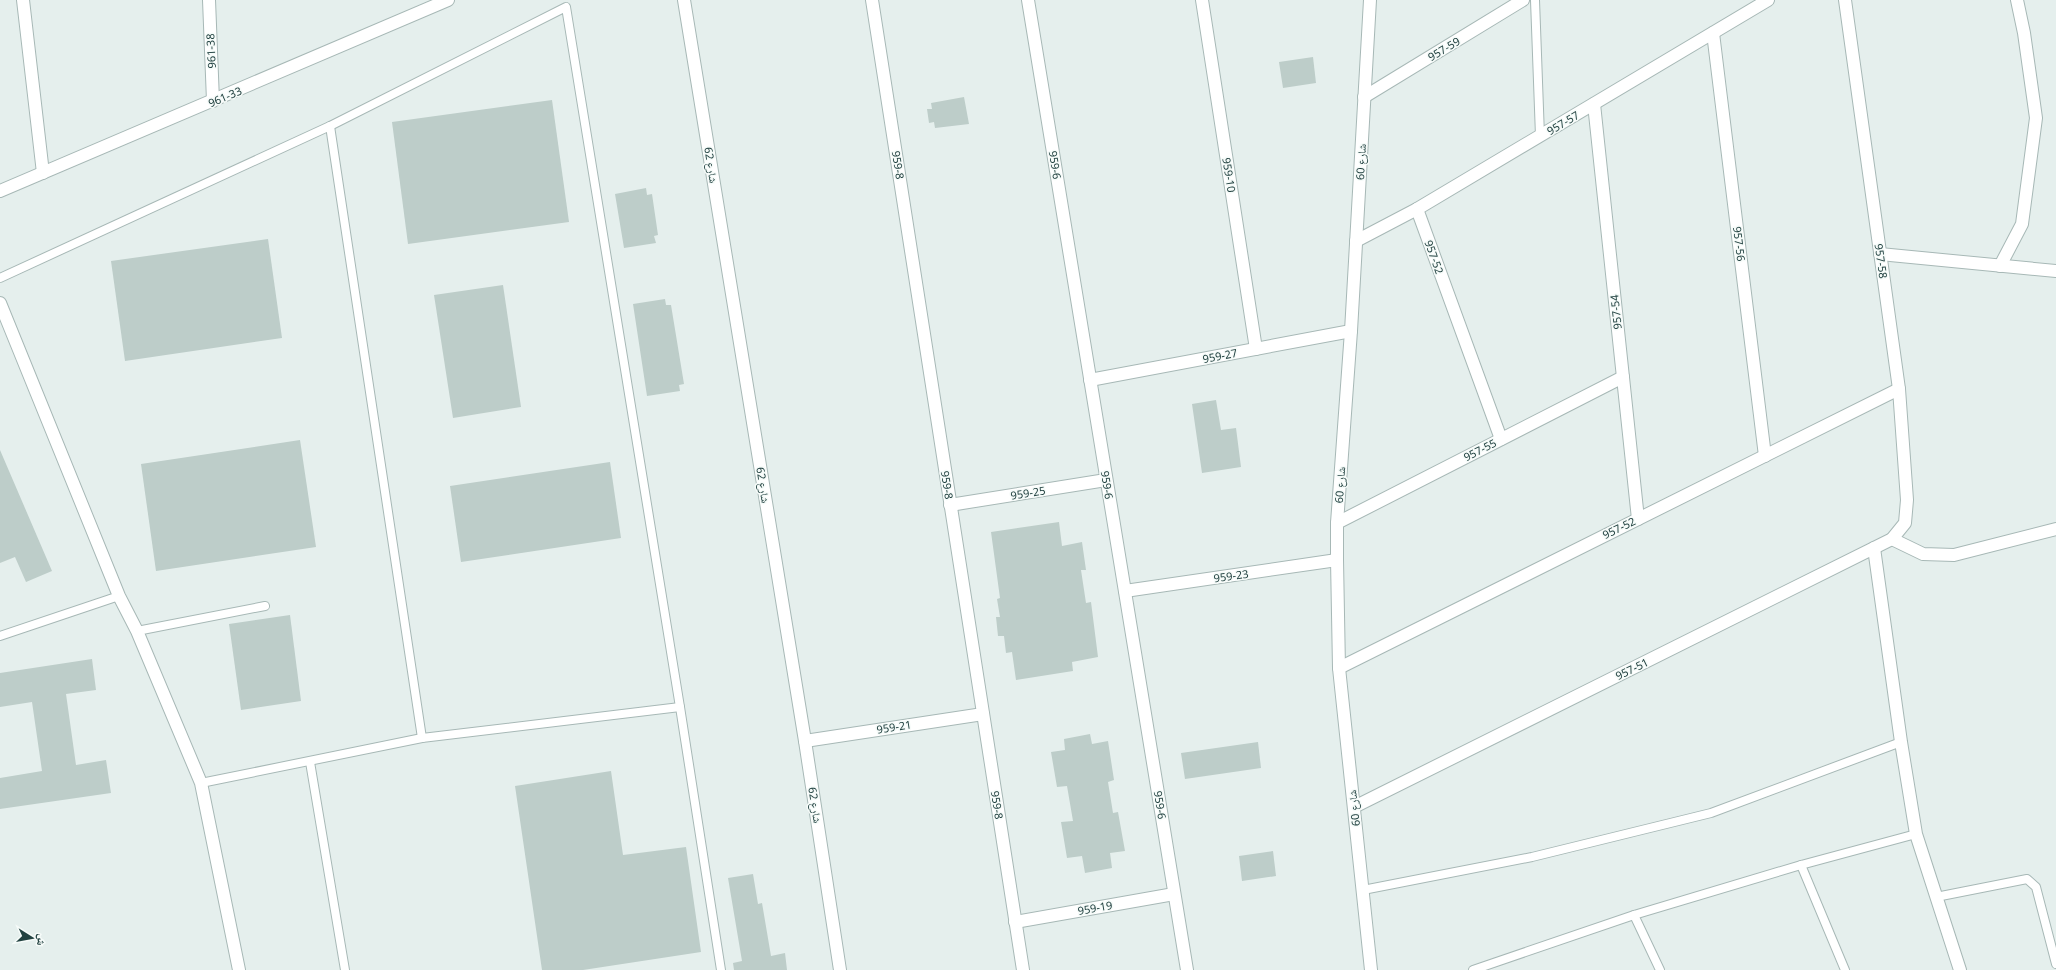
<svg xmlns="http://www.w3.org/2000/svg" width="2056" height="970" viewBox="0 0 2056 970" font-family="'Noto Sans','Noto Naskh Arabic',sans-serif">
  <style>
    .building { fill: #bdcdc9 }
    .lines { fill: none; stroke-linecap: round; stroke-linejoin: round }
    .service-casing { stroke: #a7b8b6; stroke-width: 10 }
    .minor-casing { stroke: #a7b8b6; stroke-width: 14 }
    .tertiary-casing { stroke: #a7b8b6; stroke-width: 14 }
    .service { stroke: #fff; stroke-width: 8 }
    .minor { stroke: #fff; stroke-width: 12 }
    .tertiary { stroke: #fff; stroke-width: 12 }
    .labels { text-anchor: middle; stroke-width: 3; stroke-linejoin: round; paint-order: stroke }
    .street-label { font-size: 11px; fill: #224241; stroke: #f6fbf9 }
  </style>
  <rect width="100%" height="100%" fill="#e5efed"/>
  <g class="building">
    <polygon points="1313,57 1316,83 1283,88 1279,62"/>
    <polygon points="964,97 969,124 935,128 934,122 929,123 927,109 932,109 931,103"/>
    <polygon points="552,100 569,222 408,244 392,122"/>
    <polygon points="646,188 647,195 652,194 658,235 654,236 656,243 624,248 615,194"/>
    <polygon points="268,239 282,338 125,361 111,261"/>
    <polygon points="503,285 521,407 453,418 434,295"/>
    <polygon points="665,299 666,305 671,305 684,384 679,385 680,391 647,396 633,304"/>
    <polygon points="1216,400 1221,430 1236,428 1241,467 1202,473 1192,404"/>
    <polygon points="300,440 316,547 156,571 141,464"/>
    <polygon points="0,450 52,571 26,582 15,557 0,563"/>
    <polygon points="610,462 621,538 461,562 450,486"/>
    <polygon points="1059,522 1062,546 1082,542 1086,570 1081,570 1086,603 1091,602 1098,657 1072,662 1073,671 1016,680 1012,652 1006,653 1004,636 998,636 996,617 1000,617 997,599 1000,598 991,532"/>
    <polygon points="290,615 301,701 241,710 229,624"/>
    <polygon points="92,659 96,690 66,694 76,765 106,760 111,793 0,809 0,778 42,771 32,702 0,707 0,673"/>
    <polygon points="1090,734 1092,744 1108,741 1114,780 1108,782 1113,813 1118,812 1125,851 1110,853 1112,868 1085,873 1082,856 1067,858 1061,822 1073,821 1067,786 1057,787 1051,752 1065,750 1064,739"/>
    <polygon points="1258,742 1261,768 1185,779 1181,753"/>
    <polygon points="611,771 623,855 686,847 701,952 583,970 542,970 515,786"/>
    <polygon points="1273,851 1276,876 1242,881 1239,856"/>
    <polygon points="753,874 758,904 762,903 771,956 785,953 787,970 734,970 733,963 742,961 728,878"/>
  </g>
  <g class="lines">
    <defs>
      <g id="service">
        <polyline points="1535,0 1540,136"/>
        <polyline points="330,126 422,738"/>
        <polyline points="0,278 330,126 566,7 680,707 721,970"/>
        <polyline points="137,631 265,606"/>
        <polyline points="0,636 119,596"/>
        <polyline points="310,762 345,970"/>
        <polyline points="201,783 422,738 680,707"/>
        <polyline points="1801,865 1845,970"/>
        <polyline points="1363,890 1532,857 1711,813 1901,742"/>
        <polyline points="1936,897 2027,879 2036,887 2056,964"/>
        <polyline points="1634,915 1660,970"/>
        <polyline points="1473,970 1634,915 1801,865 1916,834"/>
      </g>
      <g id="minor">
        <polyline points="23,0 43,173"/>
        <polyline points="209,0 213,101"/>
        <polyline points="872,0 1023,970"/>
        <polyline points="1028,0 1187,970"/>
        <polyline points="1202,0 1256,349"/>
        <polyline points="1713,33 1765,456"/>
        <polyline points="1364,97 1523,0"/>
        <polyline points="1594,104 1638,519"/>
        <polyline points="1417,209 1501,439"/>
        <polyline points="1356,241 1417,209 1768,0"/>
        <polyline points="1880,254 2056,271"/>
        <polyline points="2000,266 2022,224 2036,118 2024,33 2017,0"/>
        <polyline points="0,303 119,596 137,631 201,783 239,970"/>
        <polyline points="1090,380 1351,331"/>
        <polyline points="950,505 1106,480"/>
        <polyline points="1337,523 1623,377"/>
        <polyline points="1892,539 1923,554 1954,555 2056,529"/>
        <polyline points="1874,548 1901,742 1916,834 1960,970"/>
        <polyline points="1125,591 1337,560"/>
        <polyline points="1339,668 1899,389"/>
        <polyline points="805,741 983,714"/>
        <polyline points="1354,807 1892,539 1905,523 1907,500 1899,389 1845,0"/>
        <polyline points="1015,922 1174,894"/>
      </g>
      <g id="tertiary">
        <polyline points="684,0 805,741 840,970"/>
        <polyline points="1370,0 1351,331 1337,523 1337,560 1339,668 1371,970"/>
        <polyline points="0,191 448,0"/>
      </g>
    </defs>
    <use href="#service" class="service-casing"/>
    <use href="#minor" class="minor-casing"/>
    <use href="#tertiary" class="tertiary-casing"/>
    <use href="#service" class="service"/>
    <use href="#minor" class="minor"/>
    <use href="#tertiary" class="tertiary"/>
  </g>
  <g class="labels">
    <g class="street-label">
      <text transform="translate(1444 49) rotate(-31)" y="4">957-59</text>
      <text transform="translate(211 51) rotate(-93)" y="4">961-38</text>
      <text transform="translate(225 97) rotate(-23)" y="4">961-33</text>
      <text transform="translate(1563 123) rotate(-31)" y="4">957-57</text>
      <text transform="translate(1361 162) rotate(-87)" y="4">شارع 60</text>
      <text transform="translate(711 165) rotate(81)" y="4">شارع 62</text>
      <text transform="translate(898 165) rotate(81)" y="4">959-8</text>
      <text transform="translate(1055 165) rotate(81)" y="4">959-6</text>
      <text transform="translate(1229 175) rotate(81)" y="4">959-10</text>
      <text transform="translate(1739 244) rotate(83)" y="4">957-56</text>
      <text transform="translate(1434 257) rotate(70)" y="4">957-52</text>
      <text transform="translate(1881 261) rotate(82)" y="4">957-58</text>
      <text transform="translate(1616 312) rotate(-96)" y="4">957-54</text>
      <text transform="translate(1220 356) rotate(-11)" y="4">959-27</text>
      <text transform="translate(1480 450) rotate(-27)" y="4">957-55</text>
      <text transform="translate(763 485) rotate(81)" y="4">شارع 62</text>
      <text transform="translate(947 485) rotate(81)" y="4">959-8</text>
      <text transform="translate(1107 485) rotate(81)" y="4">959-6</text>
      <text transform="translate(1340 485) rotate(-86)" y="4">شارع 60</text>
      <text transform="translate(1028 493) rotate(-9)" y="4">959-25</text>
      <text transform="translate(1619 528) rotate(-26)" y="4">957-52</text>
      <text transform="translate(1231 576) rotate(-8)" y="4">959-23</text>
      <text transform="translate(1632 669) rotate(-26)" y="4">957-51</text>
      <text transform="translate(894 727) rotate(-9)" y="4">959-21</text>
      <text transform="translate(815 805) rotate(81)" y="4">شارع 62</text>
      <text transform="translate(997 805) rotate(81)" y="4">959-8</text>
      <text transform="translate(1160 805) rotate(81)" y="4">959-6</text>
      <text transform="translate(1354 808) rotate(-96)" y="4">شارع 60</text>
      <text transform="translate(1095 908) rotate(-10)" y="4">959-19</text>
    </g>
  </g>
  <g transform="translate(32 938) rotate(101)" stroke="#f6fbf9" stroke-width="3" paint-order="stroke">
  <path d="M0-3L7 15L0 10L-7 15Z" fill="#224241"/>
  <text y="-6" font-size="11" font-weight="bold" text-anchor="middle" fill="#224241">ش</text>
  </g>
</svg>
